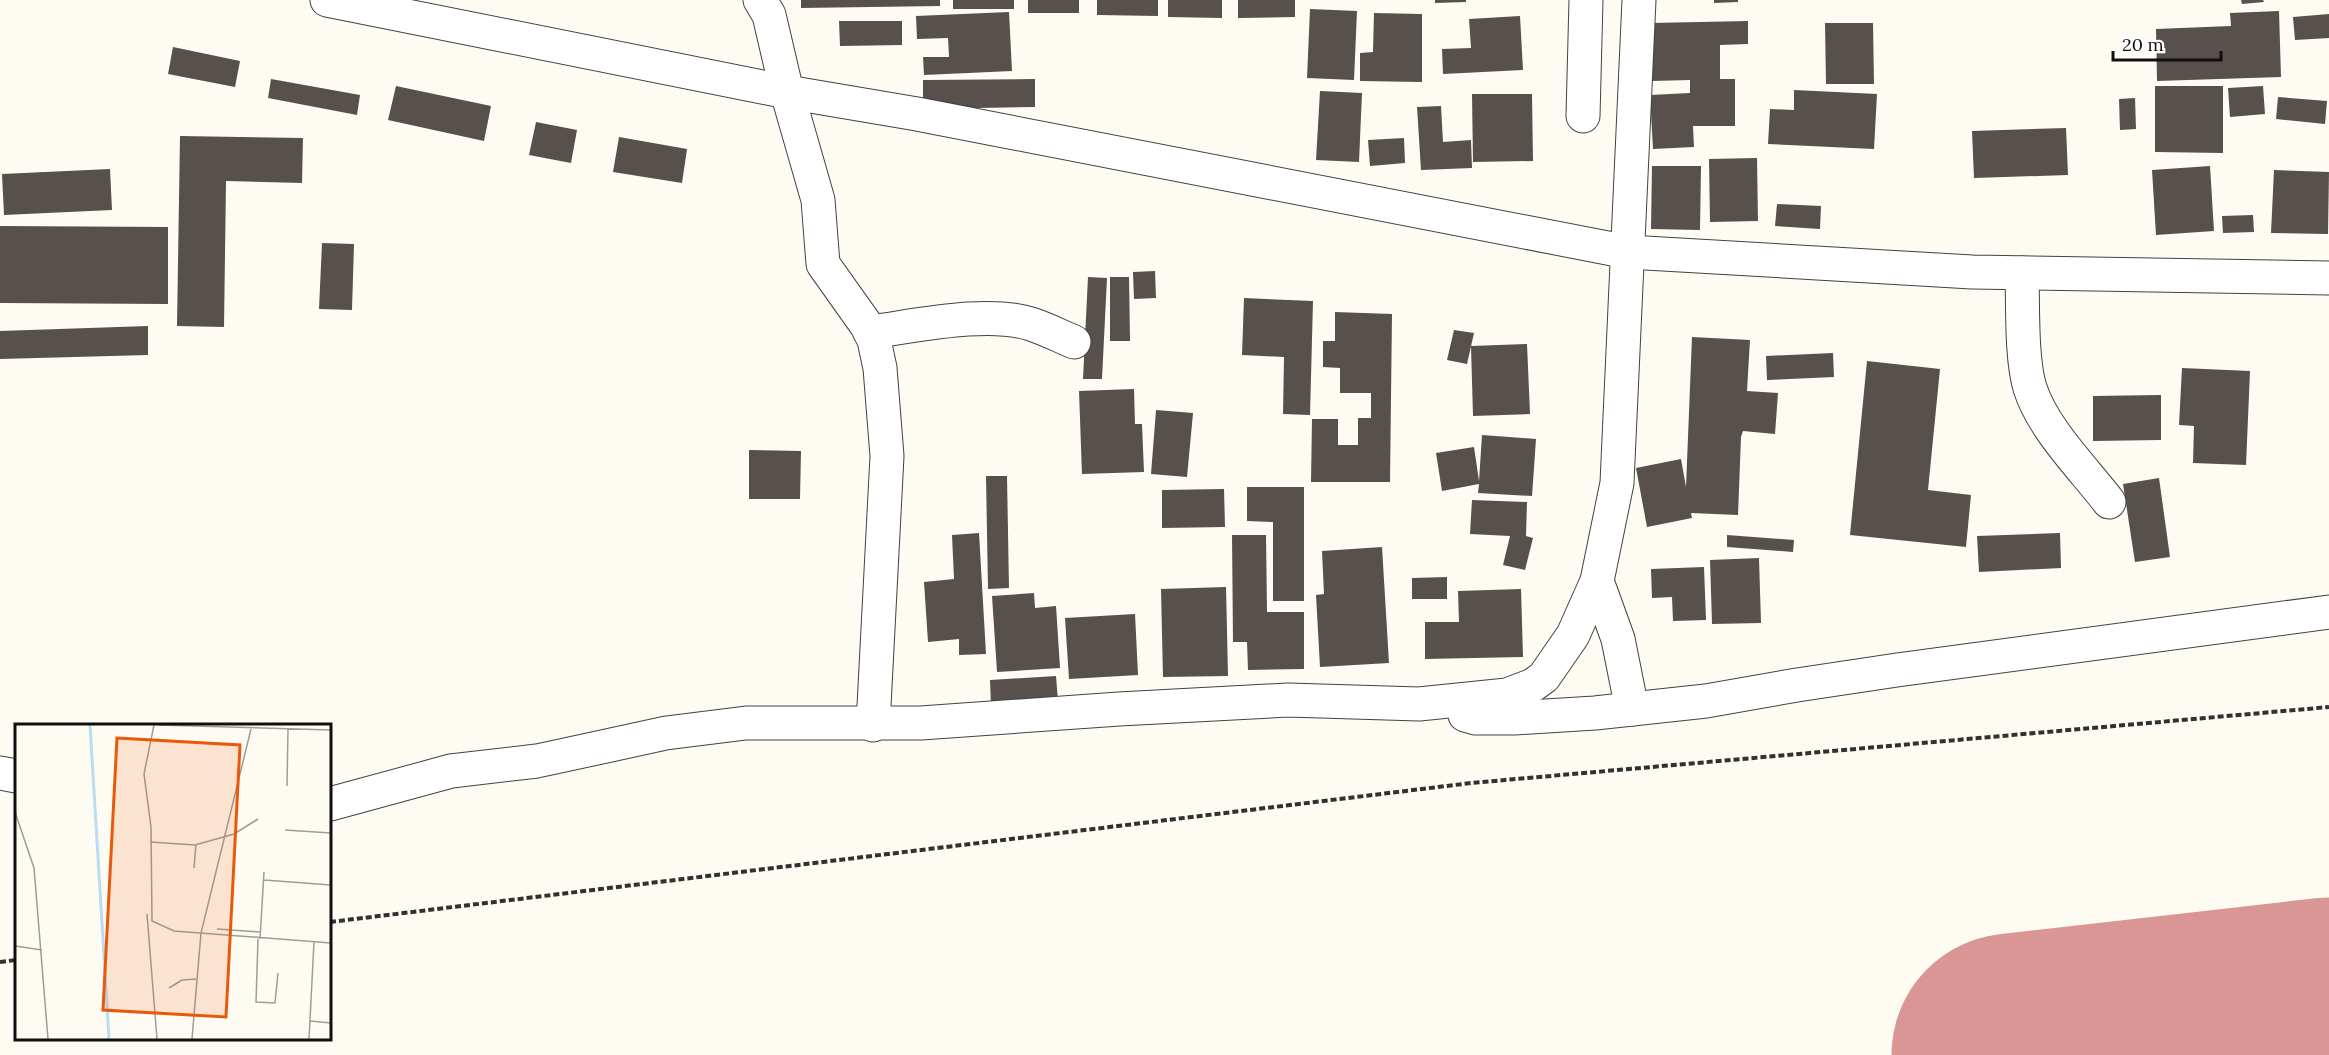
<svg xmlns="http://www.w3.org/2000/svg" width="2329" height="1055" viewBox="0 0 2329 1055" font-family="Lora,serif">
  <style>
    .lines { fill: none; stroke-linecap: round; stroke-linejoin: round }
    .runway { stroke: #da9694; stroke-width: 243 }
    .building { fill: #57504c }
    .minor-casing { stroke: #424242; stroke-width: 35 }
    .path { stroke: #313131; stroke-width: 4; stroke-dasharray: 6 3; stroke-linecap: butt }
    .minor { stroke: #fff; stroke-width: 33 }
    .inset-river { fill: none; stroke: #baddf2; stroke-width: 3 }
    .inset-road { fill: none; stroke: #9e9d97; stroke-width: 1.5 }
    .view { fill: #e8590c; fill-opacity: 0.15; stroke: #e8590c; stroke-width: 3 }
    .inset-edge { fill: none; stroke: #0f0f0f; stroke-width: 3 }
  </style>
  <rect width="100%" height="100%" fill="#fefcf2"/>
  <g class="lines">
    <polyline class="runway" points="2013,1055 2329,1019"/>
  </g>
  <g class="building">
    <polygon points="801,0 940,0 940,6 801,8"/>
    <rect x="953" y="0" width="61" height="9"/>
    <rect x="1028" y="0" width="51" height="13"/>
    <polygon points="1097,0 1158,0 1158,16 1097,15"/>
    <polygon points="1168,0 1222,0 1222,18 1168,17"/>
    <polygon points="1238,0 1295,0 1295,17 1238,18"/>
    <polygon points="1435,0 1466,0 1466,2 1435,3"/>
    <polygon points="1714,0 1738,0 1738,2 1714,3"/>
    <polygon points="2241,0 2263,0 2264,2 2242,4"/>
    <polygon points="1310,9 1357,11 1354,80 1307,78"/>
    <polygon points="2279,11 2281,77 2157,81 2156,29 2231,26 2230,13"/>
    <polygon points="1009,12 1012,71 924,75 923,57 949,57 948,38 917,39 916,16"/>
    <polygon points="1374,13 1422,14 1422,82 1360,81 1360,53 1373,52"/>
    <polygon points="2329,14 2329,38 2295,40 2293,17"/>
    <polygon points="1520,16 1523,70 1443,74 1442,49 1471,48 1469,19"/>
    <polygon points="839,21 902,21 902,45 840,46"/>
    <polygon points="1748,21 1748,44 1720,45 1720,79 1735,79 1735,126 1693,126 1694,147 1653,149 1650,95 1690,93 1690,80 1652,81 1651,23"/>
    <polygon points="1825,23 1873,23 1874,84 1826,84"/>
    <polygon points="173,47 240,61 235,87 168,74"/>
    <polygon points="271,79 360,95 357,115 268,98"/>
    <polygon points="1035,79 1035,107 923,109 923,80"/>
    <polygon points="396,86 491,106 484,141 388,120"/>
    <polygon points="2155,86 2223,86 2223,153 2155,152"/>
    <polygon points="2263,86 2265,114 2230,117 2228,88"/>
    <polygon points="1794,90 1877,94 1874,149 1768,144 1770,109 1794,110"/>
    <polygon points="1320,91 1362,93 1359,162 1316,160"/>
    <polygon points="1472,94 1532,94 1533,161 1473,162"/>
    <polygon points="2278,97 2327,101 2325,124 2276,119"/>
    <polygon points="2135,98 2136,129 2120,130 2119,99"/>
    <polygon points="1441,106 1443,142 1471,140 1472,168 1421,170 1417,107"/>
    <polygon points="536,122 577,130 571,163 529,155"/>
    <polygon points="2066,128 2068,175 1974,178 1972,131"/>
    <polygon points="180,136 303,138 302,183 226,181 224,327 177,326"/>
    <polygon points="619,137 687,149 682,183 613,172"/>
    <polygon points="1404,138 1405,163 1370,166 1368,140"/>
    <polygon points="1757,158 1758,221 1710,222 1709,159"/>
    <polygon points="1652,166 1701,166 1700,230 1651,229"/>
    <polygon points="2210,166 2214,231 2156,235 2152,170"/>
    <polygon points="110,169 112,210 4,215 2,174"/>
    <polygon points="2274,170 2329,172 2328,234 2271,233"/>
    <polygon points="1777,204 1821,206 1820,229 1775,226"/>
    <polygon points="2253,215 2254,232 2223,233 2222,216"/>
    <polygon points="0,226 168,227 168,304 0,303"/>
    <polygon points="322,243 354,244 352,310 319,309"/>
    <polygon points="1155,271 1156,298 1134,299 1133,272"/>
    <polygon points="1088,277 1107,278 1102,379 1083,379"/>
    <polygon points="1110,277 1129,277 1130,341 1110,341"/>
    <polygon points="1244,298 1313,301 1310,415 1283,414 1284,357 1242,355"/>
    <polygon points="1335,312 1392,314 1390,482 1311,482 1312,419 1338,419 1338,445 1358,445 1358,418 1371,418 1371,393 1340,393 1340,368 1323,367 1323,341 1335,341"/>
    <polygon points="148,326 148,355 0,359 0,331"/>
    <polygon points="1454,330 1474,333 1467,364 1447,360"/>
    <polygon points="1692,337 1750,340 1747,391 1778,393 1775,434 1743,431 1741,437 1738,515 1691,513 1692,518 1647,527 1636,468 1681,459 1686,487"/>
    <polygon points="1527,344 1530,414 1473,416 1471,346"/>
    <polygon points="1833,353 1834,377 1767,380 1766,356"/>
    <polygon points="1867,361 1940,369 1928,490 1971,495 1966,547 1850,535"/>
    <polygon points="2182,368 2250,371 2246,465 2193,463 2194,426 2179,425"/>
    <polygon points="1134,389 1135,424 1142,424 1144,472 1082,474 1079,391"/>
    <polygon points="2161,395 2161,440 2093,441 2093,396"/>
    <polygon points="1156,410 1193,413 1187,477 1151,474"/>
    <polygon points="1482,435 1536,439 1532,496 1478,493 1479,484 1442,491 1436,453 1474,447 1479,481"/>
    <polygon points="749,450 801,451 800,499 749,499"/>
    <polygon points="986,476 1007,476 1009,588 988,589"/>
    <polygon points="2159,478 2170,557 2135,562 2123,484"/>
    <polygon points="1247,487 1304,487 1304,601 1273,601 1273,522 1247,521"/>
    <polygon points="1224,489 1225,527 1162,528 1162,490"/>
    <polygon points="1472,500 1527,502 1526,536 1533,538 1525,570 1503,565 1510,536 1470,534"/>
    <polygon points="979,533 986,654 959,655 959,639 928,642 924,582 954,579 952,535"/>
    <polygon points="2060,533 2061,568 1979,572 1977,536"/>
    <polygon points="1232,535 1266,535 1267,612 1304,612 1304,669 1248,670 1247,642 1233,642"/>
    <polygon points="1727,535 1794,540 1793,552 1727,547"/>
    <polygon points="1382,547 1389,663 1320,667 1316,595 1324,594 1322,551"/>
    <polygon points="1759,558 1761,623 1712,624 1710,560"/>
    <polygon points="1704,567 1706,620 1673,621 1672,597 1652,598 1651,569"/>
    <polygon points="1447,577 1447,599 1412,599 1412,578"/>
    <polygon points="1226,587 1228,676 1163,677 1161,589"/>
    <polygon points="1521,589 1523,657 1425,659 1425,622 1459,622 1458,591"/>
    <polygon points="1034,593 1035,608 1056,606 1060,668 997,672 992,596"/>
    <polygon points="1135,614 1138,675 1069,679 1065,618"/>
    <polygon points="1056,676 1058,701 991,706 990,680"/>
  </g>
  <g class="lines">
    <defs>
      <g id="minor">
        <polyline points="327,0 787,92 917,114 1628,252 1972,272 2329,278"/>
        <polyline points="760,0 769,15 787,92 818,200 823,264 867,326 874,340 880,368 887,456 873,725"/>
        <polyline points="1583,116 1586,0"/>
        <path d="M2022 273C2023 305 2021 359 2030 388 2043 429 2083 468 2109 502"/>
        <path d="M870 332C916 326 987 310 1031 324 1046 329 1060 336 1074 342"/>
        <polyline points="1597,581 1618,639 1632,709"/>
        <polyline points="1465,715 1476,718 1514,718 1595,713 1706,701 1797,685 1897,670 2329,612"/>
        <polyline points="0,773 16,776"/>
        <polyline points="330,804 451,771 537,761 666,733 746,723 921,723 1119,709 1288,700 1419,704 1507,695 1533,685 1544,677 1573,635 1597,581 1617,483 1639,0"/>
      </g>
    </defs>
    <use href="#minor" class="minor-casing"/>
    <g class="path">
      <polyline points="330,922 1471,783 2329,707"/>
      <polyline points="0,962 16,960"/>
    </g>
    <use href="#minor" class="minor"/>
  </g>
  <g transform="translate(15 724)">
    <rect width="316" height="316" fill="#fefcf2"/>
    <path class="inset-river" d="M75 1 94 315"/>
    <path class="inset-road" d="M139 1 129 50 136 103 137 197 159 207 316 219M143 1 316 6M272 62 273 5M0 88 19 144 33 315M270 106 316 109M135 118 180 121 219 110 243 95M179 144 181 120M249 156 316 161M132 190 142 315M202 205 246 208M243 215 241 278 260 279 263 249M245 215 249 148M0 222 27 226M154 264 167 256 181 255M295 297 316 299M177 315 186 209 236 5M294 315 299 218"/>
    <path class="view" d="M102 14 225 21 211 293 88 286Z"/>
    <rect width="316" height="316" class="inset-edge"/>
  </g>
  <path d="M2113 51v9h108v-9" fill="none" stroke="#0f0f0f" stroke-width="3"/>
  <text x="2122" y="51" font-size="18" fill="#0f0f0f" stroke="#ffffff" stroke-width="4.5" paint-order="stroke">20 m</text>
</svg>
